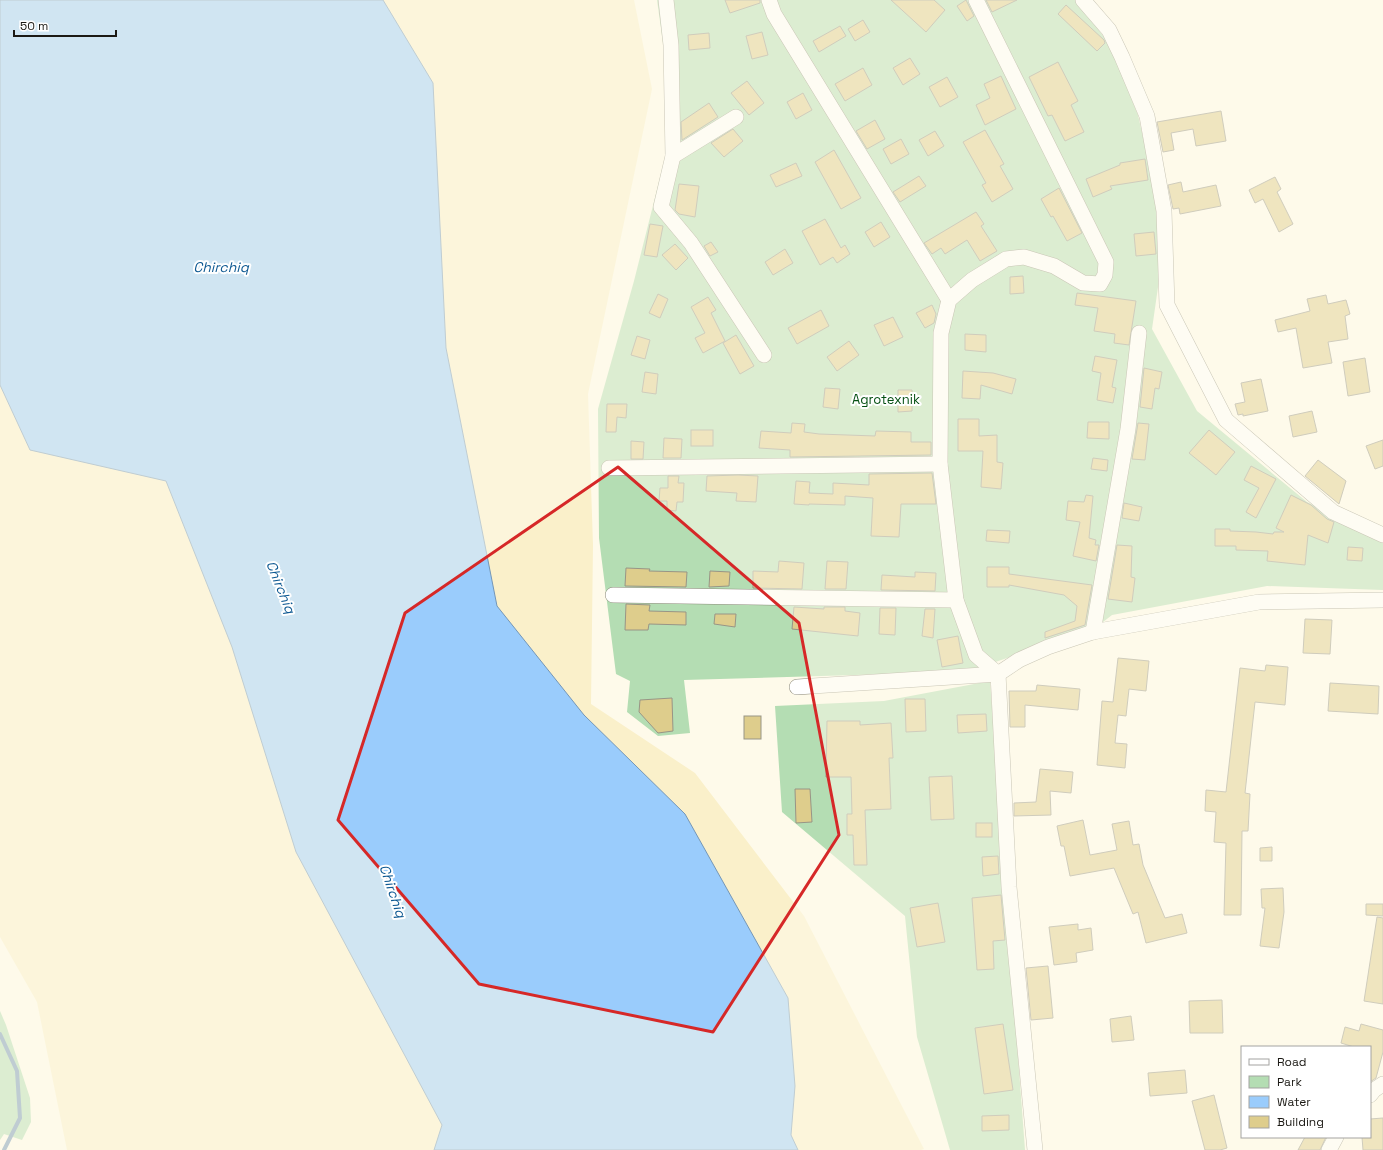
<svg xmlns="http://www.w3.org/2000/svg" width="1383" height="1150" viewBox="0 0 1383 1150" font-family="'Space Grotesk',sans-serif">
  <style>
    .green { fill: #b4ddb3 }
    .sand { fill: #faf0ca }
    .water { fill: #9accfc; stroke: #7496b6 }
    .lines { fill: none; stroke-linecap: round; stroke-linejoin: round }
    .stream { stroke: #7496b6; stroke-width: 4 }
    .building { fill: #decd8c; stroke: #989586 }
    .minor-casing { stroke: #8c897a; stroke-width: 16 }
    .minor { stroke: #fff; stroke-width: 15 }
    .marked { fill: none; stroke: #d62828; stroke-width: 3; stroke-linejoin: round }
    .labels { text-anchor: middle; stroke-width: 4; stroke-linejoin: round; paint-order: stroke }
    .park-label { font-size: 13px; fill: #044f12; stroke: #fff }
    .water-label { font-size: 14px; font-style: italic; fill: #0e5992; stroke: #fff }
  </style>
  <rect width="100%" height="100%" fill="#fefaea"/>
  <g class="green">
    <polygon points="657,0 1082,0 1081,5 1111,47 1138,115 1156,195 1160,273 1152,329 1197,411 1307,502 1383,541 1383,590 1267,586 1112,615 1089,633 1045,645 972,670 923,673 684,680 690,733 658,736 627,712 630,681 616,674 599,538 598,409 634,281 674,122"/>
    <polygon points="990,681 1025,1150 950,1150 917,1037 905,916 782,812 775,706 884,701"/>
    <polygon points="0,1011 6,1025 30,1098 31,1122 22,1140 4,1134 0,1140"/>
  </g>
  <polygon class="sand" points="0,0 634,0 652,89 588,394 593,545 591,704 695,773 804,916 924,1149 921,1150 67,1150 37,1002 0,937"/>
  <polygon class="water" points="0,0 383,0 433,83 446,348 497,606 584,715 685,814 788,998 795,1086 791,1135 798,1150 434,1150 442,1125 296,852 232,647 166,481 30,450 0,385"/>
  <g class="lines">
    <polyline class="stream" points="0,1034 17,1071 20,1118 4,1150"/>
  </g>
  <g class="building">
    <polygon points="725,0 760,0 760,3 730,13"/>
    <polygon points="891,0 934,0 945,10 926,32"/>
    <polygon points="966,0 974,16 967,21 957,6"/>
    <polygon points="986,0 1017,0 992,12"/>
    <polygon points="1066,5 1104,40 1105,43 1097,51 1058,14"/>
    <polygon points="863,20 870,32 855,41 848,29"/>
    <polygon points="840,26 846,36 819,52 813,41"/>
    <polygon points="762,32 768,55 752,59 746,36"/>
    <polygon points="709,33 710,48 689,50 688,35"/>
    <polygon points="910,58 920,74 903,85 893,68"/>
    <polygon points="1058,62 1078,101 1071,105 1084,132 1065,141 1052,115 1048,116 1029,77"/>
    <polygon points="863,68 872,85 845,101 835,84"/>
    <polygon points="1001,76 1016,109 985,125 976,105 990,98 984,84"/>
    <polygon points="947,77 958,97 940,107 929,87"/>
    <polygon points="747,81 764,103 749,115 731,93"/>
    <polygon points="803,93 812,110 796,119 787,102"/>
    <polygon points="709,103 718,117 682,140 681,122"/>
    <polygon points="1221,111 1226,141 1196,146 1193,129 1171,133 1174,150 1163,152 1157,122"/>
    <polygon points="875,120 885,139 867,149 856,131"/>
    <polygon points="733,129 743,141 724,157 711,143"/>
    <polygon points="985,130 1004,164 1000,166 1013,189 992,202 982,185 986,183 963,142"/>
    <polygon points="935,131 944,146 928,156 919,140"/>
    <polygon points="901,139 909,154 891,164 883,149"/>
    <polygon points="834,150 861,198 841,209 815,162"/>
    <polygon points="1145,159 1148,180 1110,186 1112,189 1093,197 1086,179 1120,165 1120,163"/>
    <polygon points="796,163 802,176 776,187 770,175"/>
    <polygon points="919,176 926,186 900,202 893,192"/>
    <polygon points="1275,177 1281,189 1277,192 1293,224 1279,232 1263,199 1255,203 1249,190"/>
    <polygon points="1181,182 1183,192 1216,185 1221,206 1180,214 1179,208 1173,209 1168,185"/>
    <polygon points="679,184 699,186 695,217 679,214 675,210"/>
    <polygon points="1059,188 1082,233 1067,241 1053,216 1051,217 1041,199"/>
    <polygon points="976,212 984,224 981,226 997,251 980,261 967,240 945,254 941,248 932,254 924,243"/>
    <polygon points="825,219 841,248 845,245 850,254 837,263 833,257 820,265 802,231"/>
    <polygon points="881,222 890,237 874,247 865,232"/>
    <polygon points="650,224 663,226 657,257 644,255"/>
    <polygon points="1154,232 1156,254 1136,256 1134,234"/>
    <polygon points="711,242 718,252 710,256 704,246"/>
    <polygon points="675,244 688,258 676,270 662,255"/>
    <polygon points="785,249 793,263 773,275 765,262"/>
    <polygon points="1023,276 1024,293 1010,294 1010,277"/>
    <polygon points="1077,293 1136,301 1129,345 1114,343 1115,334 1094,331 1098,308 1075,305"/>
    <polygon points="658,294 668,299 660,318 649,313"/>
    <polygon points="1326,295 1328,304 1346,300 1350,314 1345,316 1348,339 1328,342 1332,363 1303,368 1296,328 1278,332 1275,320 1310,311 1307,299"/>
    <polygon points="708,297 716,310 711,313 725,341 703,353 695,338 705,333 691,307"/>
    <polygon points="932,305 936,314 934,323 925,328 916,313"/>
    <polygon points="821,310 829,326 797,344 788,328"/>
    <polygon points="893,317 903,337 884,346 874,325"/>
    <polygon points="965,334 986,335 986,352 965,350"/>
    <polygon points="736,335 754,366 740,374 723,343"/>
    <polygon points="637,336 650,340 645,359 631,355"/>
    <polygon points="849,341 859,355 837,371 827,357"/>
    <polygon points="1095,356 1117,360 1112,387 1116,388 1113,403 1097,400 1101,373 1092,371"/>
    <polygon points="1365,358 1370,392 1348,396 1343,362"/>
    <polygon points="1144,368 1162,372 1159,389 1155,388 1152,409 1140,407"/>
    <polygon points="963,371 993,373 1016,379 1012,394 981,385 980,399 962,398"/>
    <polygon points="645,372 658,374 656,394 642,392"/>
    <polygon points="1261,379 1268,411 1243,416 1243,414 1238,415 1235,404 1245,402 1241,383"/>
    <polygon points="825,388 840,389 838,409 823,407"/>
    <polygon points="898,390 912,390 912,411 898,412"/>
    <polygon points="607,404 627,404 626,418 617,417 616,432 606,432"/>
    <polygon points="1312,411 1317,432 1293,437 1289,416"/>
    <polygon points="958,419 979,419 979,436 997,435 997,462 1003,463 1001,489 981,487 983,451 958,451"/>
    <polygon points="1088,422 1109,422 1109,439 1087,438"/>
    <polygon points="792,423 805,424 804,432 819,434 875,436 876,431 911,432 911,442 931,442 931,455 790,457 790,450 759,448 761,431 791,433"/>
    <polygon points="1138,423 1149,424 1145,460 1132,459"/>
    <rect x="691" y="430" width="22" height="16"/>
    <polygon points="1209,430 1235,452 1216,475 1189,453"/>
    <polygon points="664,438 682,439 681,458 663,458"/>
    <polygon points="1383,440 1383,466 1375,469 1366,446"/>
    <polygon points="631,441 644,442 643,459 631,459"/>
    <polygon points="1093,458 1108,460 1107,471 1091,469"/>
    <polygon points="1318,460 1346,481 1339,504 1305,476"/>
    <polygon points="1251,466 1276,479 1256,518 1246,512 1259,488 1244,480"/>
    <polygon points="932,473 936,504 901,504 899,537 871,536 873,498 845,496 845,505 809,504 809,505 794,504 796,481 810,482 809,493 833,494 833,483 869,485 869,474"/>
    <polygon points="738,475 758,476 756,502 736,501 737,493 706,491 707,476"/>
    <polygon points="668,476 679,476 678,483 684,483 683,502 677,502 676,511 667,510 667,501 659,501 660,488 668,488"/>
    <polygon points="1086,495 1093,496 1089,538 1096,540 1095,545 1099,545 1096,561 1073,556 1080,522 1066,520 1068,501 1084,502"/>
    <polygon points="1291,495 1311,505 1327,519 1334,522 1328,543 1308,535 1305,565 1267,561 1268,551 1236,550 1236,546 1215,546 1215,529 1230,529 1230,531 1256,532 1273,534 1274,532 1284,532 1276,528"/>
    <polygon points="1124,503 1142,507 1139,521 1122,518"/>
    <polygon points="987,530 1010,531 1009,543 986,541"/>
    <polygon points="1117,545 1132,546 1131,577 1135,578 1132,602 1108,599"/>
    <polygon points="1348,547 1363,548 1362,561 1347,560"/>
    <polygon points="779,561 804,563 802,589 753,588 753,571 778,572"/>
    <polygon points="827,561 848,562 846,589 825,589"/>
    <polygon points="987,567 1009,567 1009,574 1092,585 1085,625 1045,638 1045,632 1075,621 1077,606 1064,595 1009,585 1009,587 987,587"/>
    <polygon points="626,568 650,569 649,571 687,572 686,587 625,586"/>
    <polygon points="710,571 730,572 729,586 709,587"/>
    <polygon points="915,572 936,573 935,591 881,590 882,575 915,577"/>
    <polygon points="626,604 650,605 649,611 686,612 686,625 649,624 648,630 625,630"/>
    <polygon points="794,607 824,609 824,607 845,607 845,611 860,613 858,636 792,629"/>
    <polygon points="880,608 896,608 895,635 879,634"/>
    <polygon points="925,609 935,609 933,638 922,636"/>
    <polygon points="715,614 736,614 735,627 714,624"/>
    <polygon points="1305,619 1332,620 1330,654 1303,653"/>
    <polygon points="958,636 963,663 942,667 937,640"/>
    <polygon points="1118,658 1149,661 1146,691 1129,689 1126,716 1118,715 1115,743 1127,744 1125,768 1097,765 1102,701 1113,702"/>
    <polygon points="1266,665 1288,667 1285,705 1255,702 1245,793 1250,794 1248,831 1242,831 1241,915 1224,915 1226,843 1214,842 1216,812 1205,811 1206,790 1226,792 1240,668 1265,671"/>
    <polygon points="1330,683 1379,686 1378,714 1328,711"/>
    <polygon points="1037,685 1080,689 1078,710 1025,705 1025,727 1010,727 1009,691 1036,691"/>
    <polygon points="672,698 673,731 658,733 639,712 640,700"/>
    <polygon points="905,699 925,699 926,731 906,732"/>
    <polygon points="986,714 987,731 958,733 957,715"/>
    <rect x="744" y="716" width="17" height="23"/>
    <polygon points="827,721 860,721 860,725 891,723 893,758 889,758 891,809 865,810 867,865 854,865 853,835 847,835 847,814 852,814 851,777 826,777"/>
    <polygon points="1040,769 1073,772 1071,793 1050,791 1051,815 1014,816 1014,803 1036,802"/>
    <polygon points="952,776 954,819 931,820 929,777"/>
    <polygon points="795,789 810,789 812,822 796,823"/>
    <polygon points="1083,820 1090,855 1117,850 1112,824 1129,821 1133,845 1139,844 1143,865 1165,918 1182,914 1187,933 1146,943 1138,912 1133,914 1114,868 1070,876 1064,846 1061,846 1057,826"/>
    <rect x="976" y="823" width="16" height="14"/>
    <polygon points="1272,847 1272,861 1260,861 1260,848"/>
    <polygon points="998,856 999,874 983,876 982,857"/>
    <polygon points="1283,888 1284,912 1279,948 1260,946 1265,908 1262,908 1261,889"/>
    <polygon points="1001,895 1005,940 993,941 994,969 977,970 972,898"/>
    <polygon points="938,903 945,942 917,947 910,908"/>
    <polygon points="1366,904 1383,904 1383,916 1366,915"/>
    <polygon points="1377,917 1383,918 1383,1004 1364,1001"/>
    <polygon points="1078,924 1078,930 1091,928 1093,950 1076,953 1077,962 1054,965 1049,927"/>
    <polygon points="1048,966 1053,1018 1031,1020 1026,968"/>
    <polygon points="1222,1000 1223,1033 1190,1033 1189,1001"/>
    <polygon points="1131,1016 1134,1040 1112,1042 1110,1019"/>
    <polygon points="1003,1024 1013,1090 984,1094 975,1028"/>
    <polygon points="1361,1024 1383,1030 1383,1052 1376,1078 1370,1082 1370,1047 1354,1047 1341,1043 1345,1027 1359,1031"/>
    <polygon points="1185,1070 1187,1093 1150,1096 1148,1073"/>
    <polygon points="1214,1095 1227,1148 1220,1150 1205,1150 1192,1101"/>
    <polygon points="1009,1115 1009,1130 982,1131 982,1116"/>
    <polygon points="1383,1118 1383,1150 1363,1150 1362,1137 1370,1137 1370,1119"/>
    <polygon points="1305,1137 1326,1137 1320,1150 1298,1150"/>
  </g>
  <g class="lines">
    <defs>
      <g id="minor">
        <polyline points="666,0 671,45 673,156 661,207 691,243 764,355"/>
        <polyline points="769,0 774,14 949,300"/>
        <polyline points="976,0 1106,262 1105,275 1100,284 1083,283 1054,266 1024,257 1006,259 972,280 949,300 941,333 940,464 956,600 976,655 998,674"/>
        <polyline points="1083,0 1109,30 1122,57 1147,116 1164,211 1167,305 1226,420 1333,512 1383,535"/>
        <polyline points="673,156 736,117"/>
        <polyline points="609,468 940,464"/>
        <polyline points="613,595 956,600"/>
        <polyline points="1093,632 1128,429 1139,333"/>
        <polyline points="998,674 1009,887 1035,1150"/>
        <polyline points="797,687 998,674 1019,660 1048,647 1093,632 1259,602 1383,600"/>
        <polyline points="1370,1095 1374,1090 1383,1084"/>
        <polyline points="1329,1150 1336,1137"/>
      </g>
    </defs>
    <use href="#minor" class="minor-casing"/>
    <use href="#minor" class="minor"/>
  </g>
  <path d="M0 0H1383V1150H0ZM618 467 799 623 839 835 713 1032 479 984 338 820 405 613Z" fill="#fefaea" fill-opacity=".55" fill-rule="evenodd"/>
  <path class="marked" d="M618 467 799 623 839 835 713 1032 479 984 338 820 405 613Z"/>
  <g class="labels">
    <g class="park-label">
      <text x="886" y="404">Agrotexnik</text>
    </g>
    <g class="water-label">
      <text x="221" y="272">Chirchiq</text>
      <text transform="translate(281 587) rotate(68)" y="5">Chirchiq</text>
      <text transform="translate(393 891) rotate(71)" y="5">Chirchiq</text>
    </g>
  </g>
  <rect x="1241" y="1046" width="130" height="92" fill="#ffffff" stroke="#a4a3a1"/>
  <rect x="1249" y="1059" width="20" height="6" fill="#ffffff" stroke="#a4a3a1"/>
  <text x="1277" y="1066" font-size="12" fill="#1b1914">Road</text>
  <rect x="1249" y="1076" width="20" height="12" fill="#b4ddb3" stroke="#a4a3a1"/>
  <text x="1277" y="1086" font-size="12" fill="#1b1914">Park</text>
  <rect x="1249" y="1096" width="20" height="12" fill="#9accfc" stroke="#a4a3a1"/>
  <text x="1277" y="1106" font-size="12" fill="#1b1914">Water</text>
  <rect x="1249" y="1116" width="20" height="12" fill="#decd8c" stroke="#a4a3a1"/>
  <text x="1277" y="1126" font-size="12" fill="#1b1914">Building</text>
  <path d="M14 30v6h102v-6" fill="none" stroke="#1b1914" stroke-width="2"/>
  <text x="20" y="30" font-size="12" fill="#1b1914" stroke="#ffffff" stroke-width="3" paint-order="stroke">50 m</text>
</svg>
